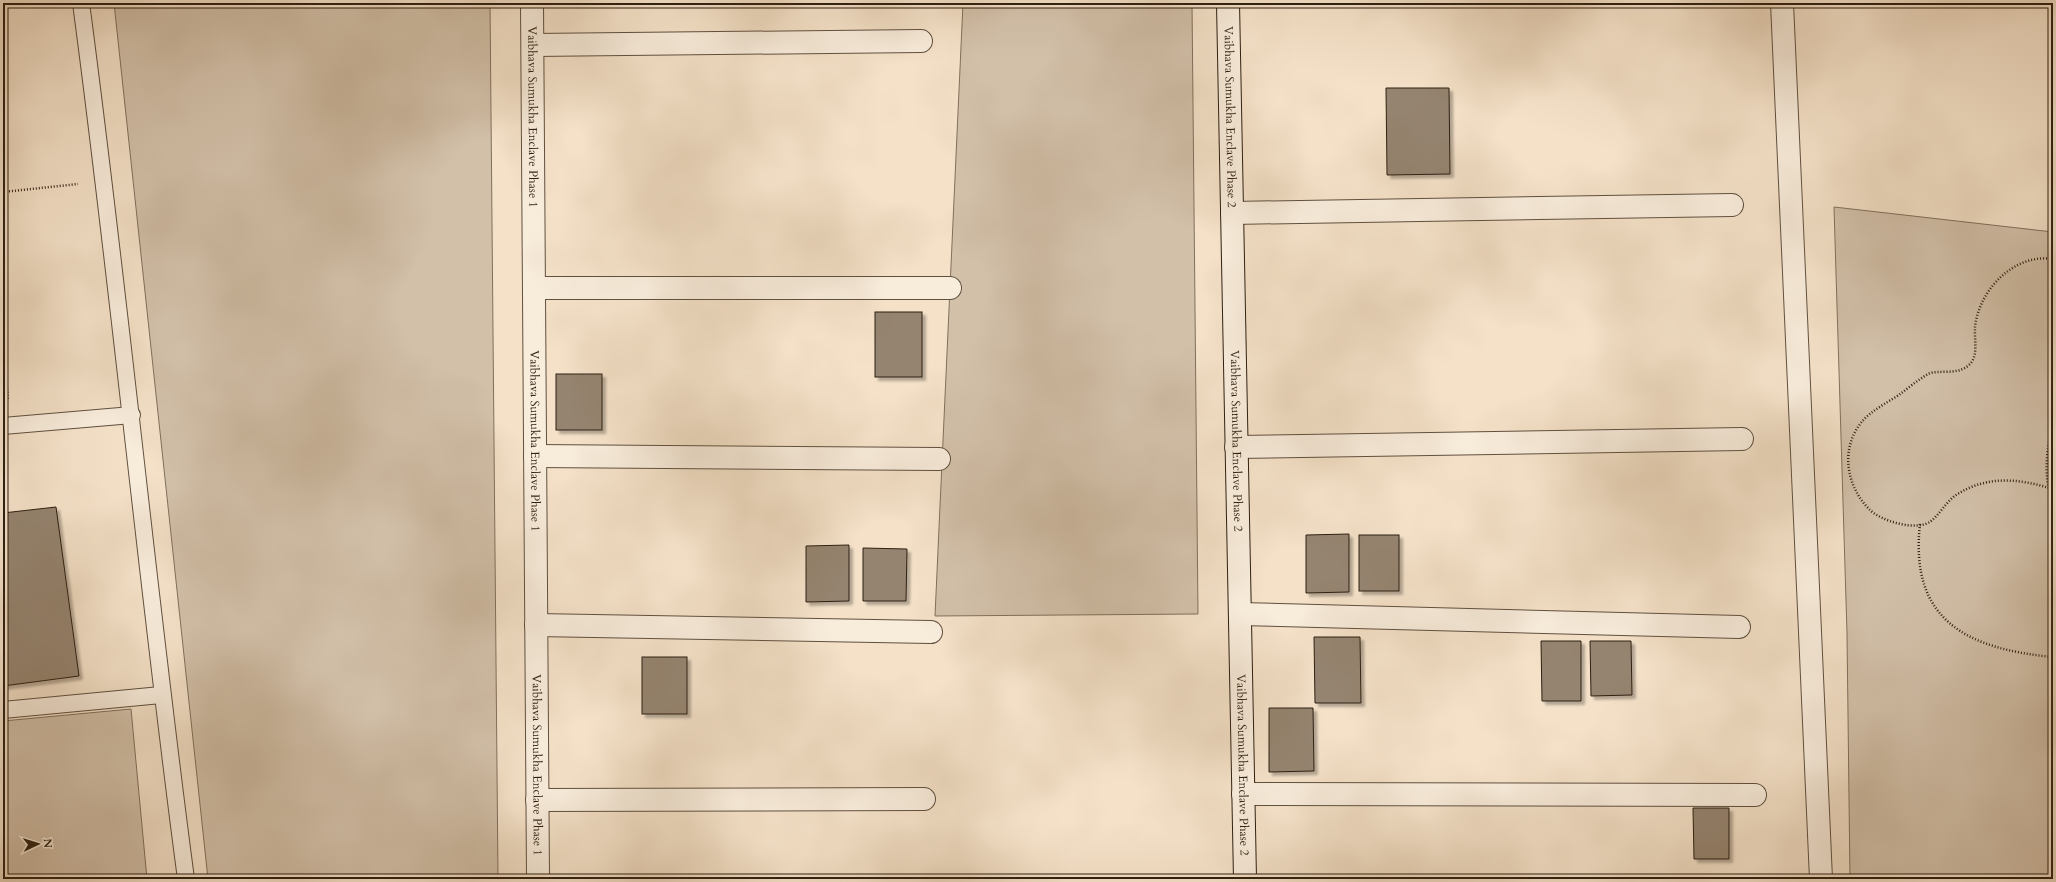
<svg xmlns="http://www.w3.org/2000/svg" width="2056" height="882" viewBox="0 0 2056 882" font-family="Cardo,serif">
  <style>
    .green { fill: #d2c0a9; stroke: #80705d }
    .building { fill: #958470; stroke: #2e1f11; filter: url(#shadow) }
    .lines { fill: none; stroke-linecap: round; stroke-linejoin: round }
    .lane-casing { stroke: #60503f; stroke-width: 18 }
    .street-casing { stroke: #60503f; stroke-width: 24 }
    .secondary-casing { stroke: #2e1f11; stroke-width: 24 }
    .path { stroke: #2e1f11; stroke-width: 2.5; stroke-dasharray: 1 2; stroke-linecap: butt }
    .lane { stroke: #f8ecdb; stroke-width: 16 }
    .street { stroke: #f8ecdb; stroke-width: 22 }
    .secondary { stroke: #f8ecdb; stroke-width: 22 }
    .labels { text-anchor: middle; stroke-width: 3; stroke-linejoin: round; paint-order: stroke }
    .street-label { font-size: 12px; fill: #2e1f11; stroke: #f8ecdb }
  </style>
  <defs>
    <filter id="shadow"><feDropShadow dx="3.5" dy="3.5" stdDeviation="1" flood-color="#0004"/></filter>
  </defs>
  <rect width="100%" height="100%" fill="#f4e1c8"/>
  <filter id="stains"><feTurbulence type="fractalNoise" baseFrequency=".005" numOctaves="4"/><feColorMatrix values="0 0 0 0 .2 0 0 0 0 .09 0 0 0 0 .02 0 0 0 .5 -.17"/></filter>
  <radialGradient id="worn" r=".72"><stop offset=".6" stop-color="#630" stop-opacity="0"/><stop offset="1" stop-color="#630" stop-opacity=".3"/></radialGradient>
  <g class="green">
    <polygon points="114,3 490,3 498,879 208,879"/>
    <polygon points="963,3 1192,3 1198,614 935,616"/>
    <polygon points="1834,207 2053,232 2053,879 1850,879 1847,633"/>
    <polygon points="131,709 147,879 3,879 3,721"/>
  </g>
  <g class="building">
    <polygon points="1386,88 1449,88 1450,174 1387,175"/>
    <rect x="875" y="312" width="47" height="65"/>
    <rect x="556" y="374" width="46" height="56"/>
    <polygon points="56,507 79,676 3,686 3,513"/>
    <polygon points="1349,534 1349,592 1306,593 1306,535"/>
    <rect x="1359" y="535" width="40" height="56"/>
    <polygon points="849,545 849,601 806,602 806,546"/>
    <polygon points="863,548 907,549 906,601 863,601"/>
    <polygon points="1314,637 1360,637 1361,703 1315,703"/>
    <polygon points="1541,641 1581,641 1581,701 1542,701"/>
    <polygon points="1590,641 1631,641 1632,695 1591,696"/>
    <rect x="642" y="657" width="45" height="57"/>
    <polygon points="1269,708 1313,708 1314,771 1269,772"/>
    <polygon points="1693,808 1729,808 1729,859 1694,859"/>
    <polygon points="1546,875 1546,879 1506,879 1506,876"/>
    <rect x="1449" y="876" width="42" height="3"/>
  </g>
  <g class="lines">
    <defs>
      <g id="lane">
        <path d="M81 3C120 295 147 587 186 879"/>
        <polyline points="3,426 132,415"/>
        <polyline points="3,710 161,695"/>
      </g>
      <g id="street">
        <path id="s1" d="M532 3 538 879"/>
        <polyline points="1782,3 1821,879"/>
        <polyline points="533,45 921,41"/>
        <polyline points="1232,213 1732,205"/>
        <polyline points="535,288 950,288"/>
        <polyline points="1236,447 1742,439"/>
        <polyline points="535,456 939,459"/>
        <polyline points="1240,614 1739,627"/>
        <polyline points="536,625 931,632"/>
        <polyline points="1243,794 1755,795"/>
        <polyline points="537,800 924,799"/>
      </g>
      <g id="secondary">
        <path id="s2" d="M1228 3 1245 879"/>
      </g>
    </defs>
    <use href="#lane" class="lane-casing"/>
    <use href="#street" class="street-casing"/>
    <use href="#secondary" class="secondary-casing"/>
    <g class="path">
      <polyline points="3,192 78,184"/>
      <polyline points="3,350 8,399"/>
      <path d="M2053 428C2046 448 2043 480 2053 500"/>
      <path d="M2049 488C2017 478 1985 476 1956 495 1946 502 1940 514 1931 521 1917 532 1880 521 1869 509 1843 483 1839 438 1871 413 1879 407 1889 401 1899 395 1908 388 1918 380 1928 374 1938 369 1957 376 1969 365 1979 356 1974 339 1975 327 1979 290 2014 253 2053 259"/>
      <path d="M1920 524C1909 621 1968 649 2053 657"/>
    </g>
    <use href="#lane" class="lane"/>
    <use href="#street" class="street"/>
    <use href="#secondary" class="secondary"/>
  </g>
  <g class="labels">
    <g class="street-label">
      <text dy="4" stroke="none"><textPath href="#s1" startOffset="114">Vaibhava Sumukha Enclave Phase 1</textPath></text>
      <text dy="4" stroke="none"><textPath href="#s2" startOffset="114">Vaibhava Sumukha Enclave Phase 2</textPath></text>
      <text dy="4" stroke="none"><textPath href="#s1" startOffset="438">Vaibhava Sumukha Enclave Phase 1</textPath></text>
      <text dy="4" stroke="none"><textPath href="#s2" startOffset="438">Vaibhava Sumukha Enclave Phase 2</textPath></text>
      <text dy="4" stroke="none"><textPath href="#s1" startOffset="762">Vaibhava Sumukha Enclave Phase 1</textPath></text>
      <text dy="4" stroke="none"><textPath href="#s2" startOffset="762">Vaibhava Sumukha Enclave Phase 2</textPath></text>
    </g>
  </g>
  <rect width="2056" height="882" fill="none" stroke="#f4e1c8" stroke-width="16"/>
  <rect x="4" y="4" width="2048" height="874" fill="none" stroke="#2e1f11" stroke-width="2"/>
  <rect x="8" y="8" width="2040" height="866" fill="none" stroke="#2e1f11"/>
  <g transform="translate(38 844) rotate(86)" stroke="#f8ecdb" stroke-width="3" paint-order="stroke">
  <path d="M0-3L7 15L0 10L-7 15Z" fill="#2e1f11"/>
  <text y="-6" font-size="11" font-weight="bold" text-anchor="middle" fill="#2e1f11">N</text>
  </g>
  <rect width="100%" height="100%" filter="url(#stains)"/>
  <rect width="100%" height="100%" fill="url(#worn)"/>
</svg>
